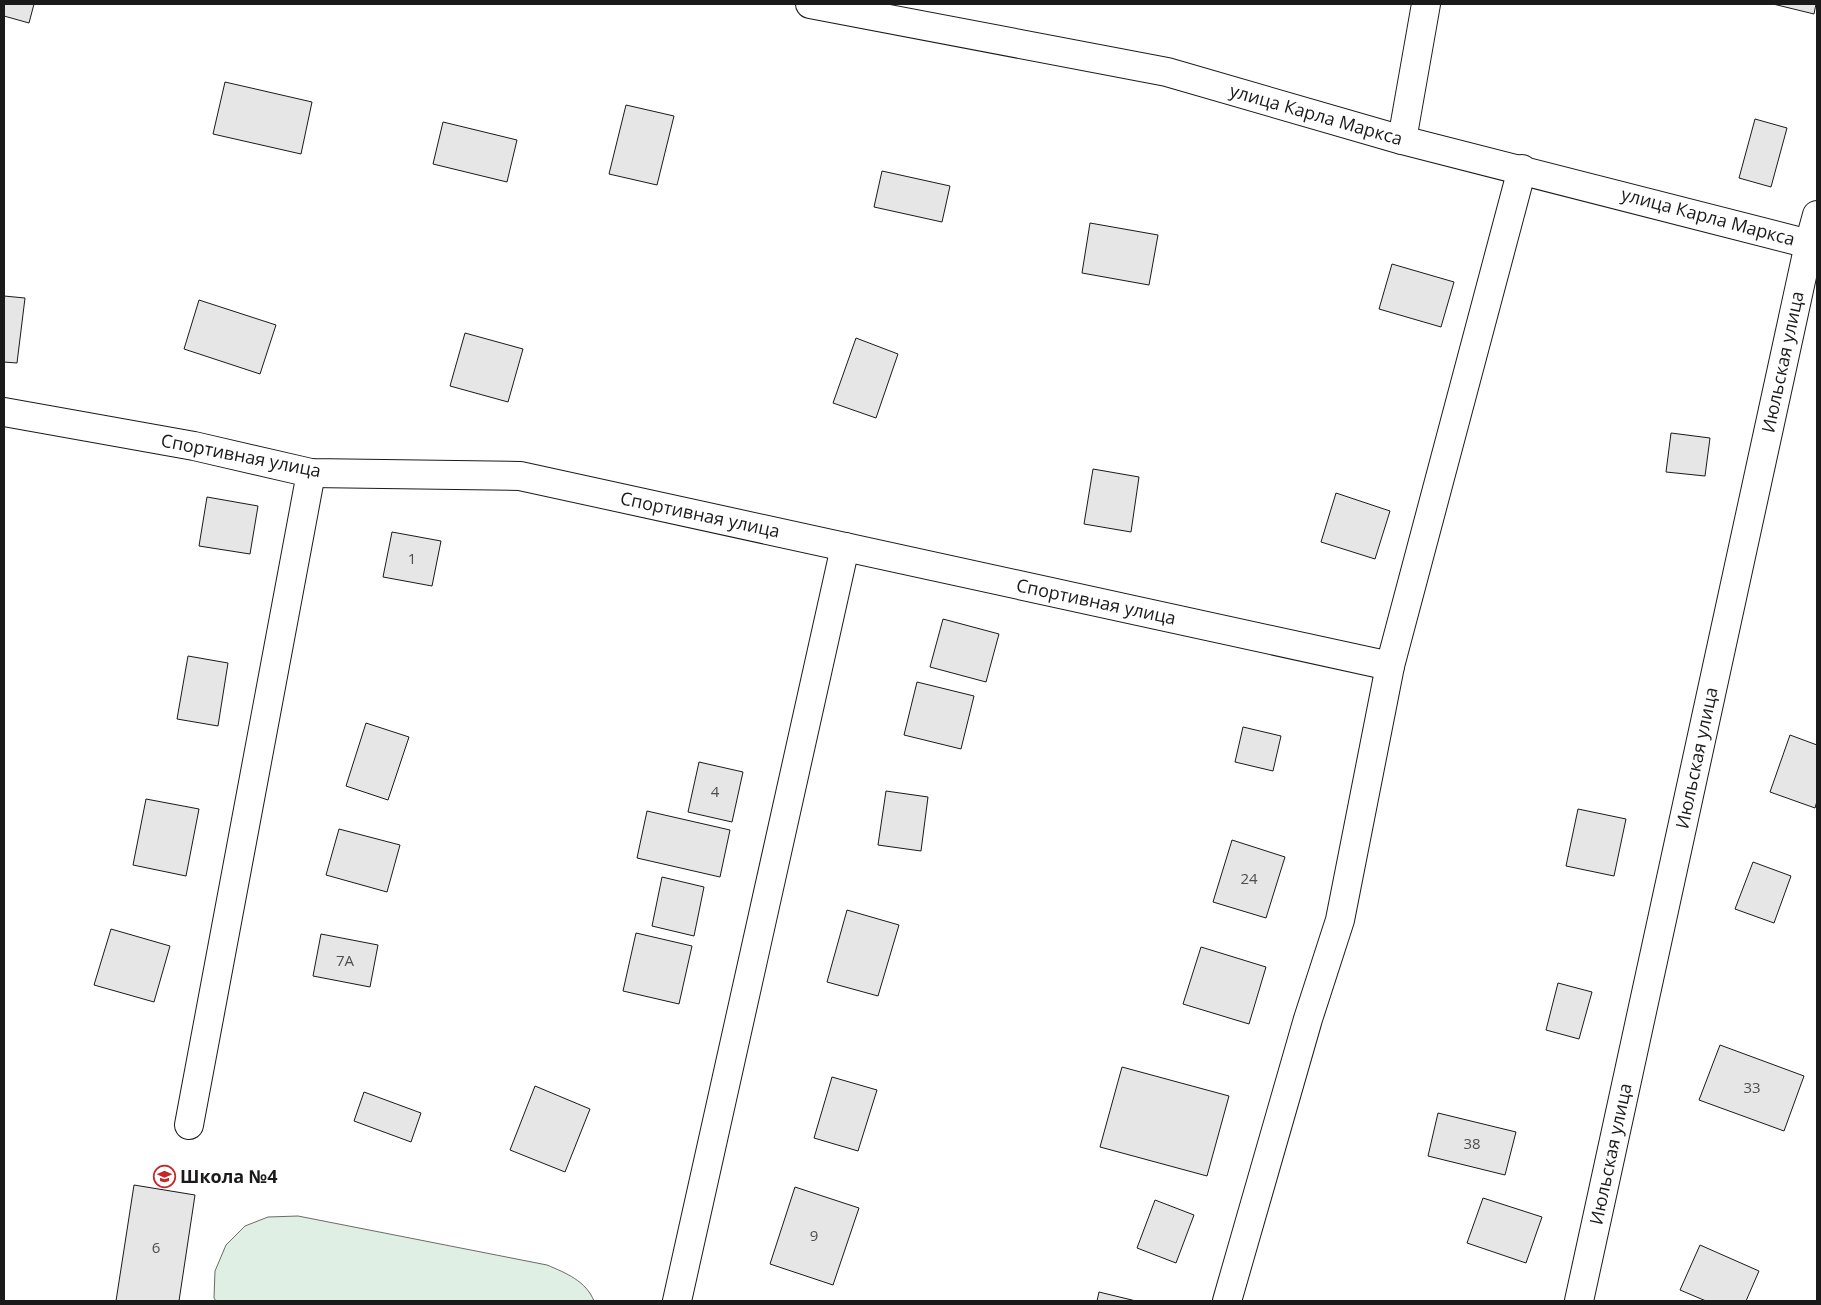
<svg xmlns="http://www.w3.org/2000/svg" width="1821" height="1305" viewBox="0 0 1821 1305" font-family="'Open Sans',sans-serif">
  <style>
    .green { fill: #e0efe3; stroke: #6a6a6a }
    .building { fill: #e6e6e6; stroke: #1a1a1a }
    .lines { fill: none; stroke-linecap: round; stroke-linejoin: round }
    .minor-casing { stroke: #1a1a1a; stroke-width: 30 }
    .minor { stroke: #fff; stroke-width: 28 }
    .labels { text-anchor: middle; stroke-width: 4; stroke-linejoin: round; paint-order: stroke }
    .number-label { font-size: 15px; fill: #4d4d4d }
    .street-label { font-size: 18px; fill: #1a1a1a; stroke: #fff }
    .poi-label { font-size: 18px; font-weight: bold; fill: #1a1a1a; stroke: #fff; text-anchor: start }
  </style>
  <rect width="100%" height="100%" fill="#fff"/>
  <path class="green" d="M298 1216 547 1265C566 1273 586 1281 594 1301H216L214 1298 215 1271 226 1245 245 1226 268 1217Z"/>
  <g class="building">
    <polygon points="4,4 34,4 29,23 4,16"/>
    <polygon points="1773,4 1816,4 1814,14"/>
    <polygon points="225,82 312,102 301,154 213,134"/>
    <polygon points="626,105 674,116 657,185 609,174"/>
    <polygon points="1755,119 1787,128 1771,187 1739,178"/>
    <polygon points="443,122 517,140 507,182 433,164"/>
    <polygon points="882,171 950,186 942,222 874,207"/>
    <polygon points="1090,223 1158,235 1149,285 1082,273"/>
    <polygon points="1392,264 1454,282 1441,327 1379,309"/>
    <polygon points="4,296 25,298 17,363 4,362"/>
    <polygon points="199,300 276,325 260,374 184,349"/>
    <polygon points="465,333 523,349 508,402 450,386"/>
    <polygon points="856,338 898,354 876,418 833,403"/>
    <polygon points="1671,433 1710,438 1705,476 1666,472"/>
    <polygon points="1093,469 1139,477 1131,532 1084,524"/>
    <polygon points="1336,493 1390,511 1375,559 1321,542"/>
    <polygon points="207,497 258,506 250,554 199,546"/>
    <polygon points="392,532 441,541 432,586 383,577"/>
    <polygon points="943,619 999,634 986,682 930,667"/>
    <polygon points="188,656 228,663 218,726 177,719"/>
    <polygon points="917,682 974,696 961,749 904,735"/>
    <polygon points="366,723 409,737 388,800 346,786"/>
    <polygon points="1243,727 1281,736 1273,771 1235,762"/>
    <polygon points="1790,735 1817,745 1817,801 1815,808 1770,792"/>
    <polygon points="699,762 743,772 732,822 688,812"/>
    <polygon points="886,791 928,797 921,851 878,845"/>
    <polygon points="146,799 199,809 186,876 133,865"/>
    <polygon points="1578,809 1626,819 1614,876 1566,866"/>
    <polygon points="647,811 730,830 720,877 637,858"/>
    <polygon points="339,829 400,845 387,892 326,875"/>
    <polygon points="1232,840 1285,857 1266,918 1213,902"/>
    <polygon points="1753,862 1791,876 1774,923 1735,909"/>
    <polygon points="662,877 704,887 694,936 652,926"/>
    <polygon points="847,910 899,925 878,996 827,982"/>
    <polygon points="111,929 170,946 154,1002 94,985"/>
    <polygon points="636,933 692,946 679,1004 623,991"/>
    <polygon points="321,934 378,945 370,987 313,976"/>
    <polygon points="1201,947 1266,967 1249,1024 1183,1004"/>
    <polygon points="1558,983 1592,992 1579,1039 1546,1030"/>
    <polygon points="1720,1045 1804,1076 1784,1131 1699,1100"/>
    <polygon points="1122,1067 1229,1096 1207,1176 1100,1147"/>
    <polygon points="832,1077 877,1090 858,1151 814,1138"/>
    <polygon points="535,1086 590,1109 565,1172 510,1150"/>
    <polygon points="364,1092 421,1113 411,1142 354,1121"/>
    <polygon points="1438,1113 1516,1132 1505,1175 1428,1156"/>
    <polygon points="134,1185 195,1195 179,1301 116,1301"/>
    <polygon points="795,1187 859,1208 833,1285 770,1264"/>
    <polygon points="1483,1198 1542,1217 1526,1263 1467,1243"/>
    <polygon points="1155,1200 1194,1215 1176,1263 1137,1248"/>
    <polygon points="1700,1245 1759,1271 1746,1301 1706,1301 1680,1290"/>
    <polygon points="1099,1292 1136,1301 1097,1301"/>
  </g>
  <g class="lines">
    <defs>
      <g id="minor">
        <polyline points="810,4 1167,72 1402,140 1817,246"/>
        <polyline points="1402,140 1426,4"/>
        <polyline points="4,412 194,446 311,473 520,476 1390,666"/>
        <polyline points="189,1125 311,473"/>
        <polyline points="677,1301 845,547"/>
        <polyline points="1227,1301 1308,1019 1340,920 1390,666 1522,169"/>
        <polyline points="1579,1301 1809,244 1817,215"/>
      </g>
    </defs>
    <use href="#minor" class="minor-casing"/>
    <use href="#minor" class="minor"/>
  </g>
  <defs>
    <symbol id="school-ring" viewBox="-11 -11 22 22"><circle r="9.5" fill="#fff" stroke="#c62828" stroke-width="1.5"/><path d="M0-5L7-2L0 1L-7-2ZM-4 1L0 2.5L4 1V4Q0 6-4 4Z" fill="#c62828"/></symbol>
  </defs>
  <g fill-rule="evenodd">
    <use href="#school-ring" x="152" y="1164" width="25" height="25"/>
  </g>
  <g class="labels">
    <g class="number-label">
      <text x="412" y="564">1</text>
      <text x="715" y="797">4</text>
      <text x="1249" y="884">24</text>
      <text x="345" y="966">7А</text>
      <text x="1752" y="1093">33</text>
      <text x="1472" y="1149">38</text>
      <text x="814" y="1241">9</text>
      <text x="156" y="1253">6</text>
    </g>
    <g class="street-label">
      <text transform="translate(1316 115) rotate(16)" y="6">улица Карла Маркса</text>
      <text transform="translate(1708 217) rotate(15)" y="6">улица Карла Маркса</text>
      <text transform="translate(1783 362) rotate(-78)" y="6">Июльская улица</text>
      <text transform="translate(241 456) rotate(11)" y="6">Спортивная улица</text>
      <text transform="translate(700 515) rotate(12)" y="6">Спортивная улица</text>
      <text transform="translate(1096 602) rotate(12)" y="6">Спортивная улица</text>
      <text transform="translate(1697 758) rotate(-78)" y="6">Июльская улица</text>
      <text transform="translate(1611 1154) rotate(-78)" y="6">Июльская улица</text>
    </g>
    <g class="poi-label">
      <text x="180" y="1183">Школа №4</text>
    </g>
  </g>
  <rect width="1821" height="1305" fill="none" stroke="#1a1a1a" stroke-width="10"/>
</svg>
